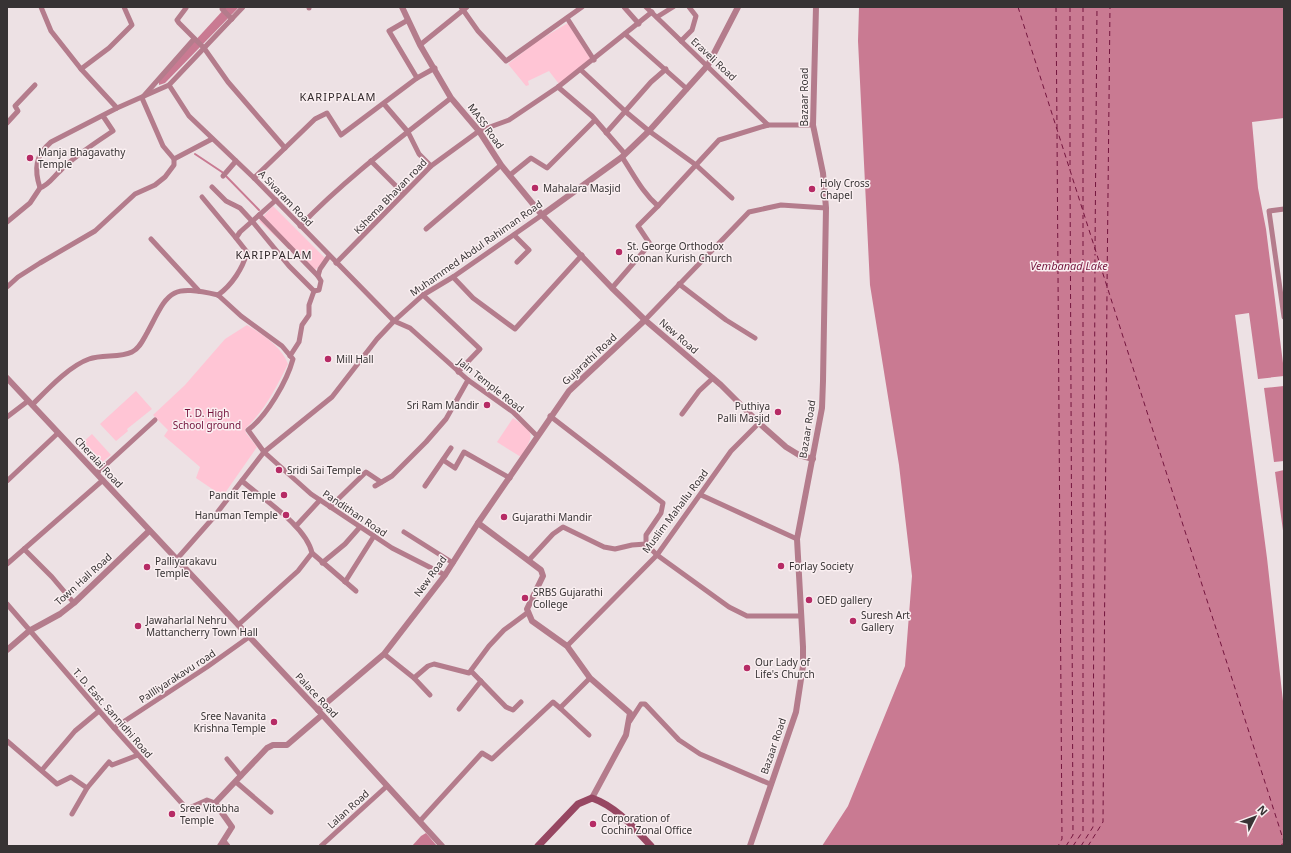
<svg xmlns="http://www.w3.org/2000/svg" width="1291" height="853" viewBox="0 0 1291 853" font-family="'Noto Sans',sans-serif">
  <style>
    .green { fill: #ffc5d5 }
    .water { fill: #c97a92 }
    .pier { fill: #ede1e4 }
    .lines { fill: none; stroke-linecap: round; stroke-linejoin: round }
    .stream { stroke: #c97a92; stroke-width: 2 }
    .ferry { stroke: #74153e; stroke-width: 1; stroke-dasharray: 5 4; stroke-linecap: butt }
    .minor { stroke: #b47c8c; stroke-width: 5 }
    .tertiary { stroke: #b47c8c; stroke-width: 6 }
    .secondary { stroke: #974762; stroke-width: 7 }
    .poi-dot { fill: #b62b65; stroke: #faeff1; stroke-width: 1.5 }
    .labels { text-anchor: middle; stroke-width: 3; stroke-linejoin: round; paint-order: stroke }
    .street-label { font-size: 10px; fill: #373334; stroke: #faeff1 }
    .poi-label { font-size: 10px; fill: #373334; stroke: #faeff1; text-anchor: start }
    .park-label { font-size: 10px; fill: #73133c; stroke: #faeff1 }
    .neighbourhood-label { font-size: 11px; letter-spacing: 1px; fill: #31282a; stroke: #faeff1 }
    .water-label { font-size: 11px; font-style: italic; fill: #74153e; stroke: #faeff1 }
  </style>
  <rect width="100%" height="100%" fill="#ede1e4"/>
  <g class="green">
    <polygon points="568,23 591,60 559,84 549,71 528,81 529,85 526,86 508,64 536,42"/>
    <polygon points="273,206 326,259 313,272 259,221"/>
    <path d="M247 325C262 334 282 347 288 364 276 388 265 410 245 429L246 433 257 447 225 493H218L196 478 200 467 164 436 168 430 153 415 185 385 225 339Z"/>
    <polygon points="136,391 152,409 127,429 128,431 116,441 100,424"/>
    <path d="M513 418C536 434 534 434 521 457L497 442Z"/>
    <polygon points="92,434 111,455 100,464 82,443"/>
  </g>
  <g class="water">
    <polygon points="226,7 239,7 165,83 159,85 159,80"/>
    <polygon points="859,7 1284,7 1284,118 1252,122 1258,188 1266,229 1284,371 1284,846 822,846 848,806 905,666 912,576 899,465 870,285 858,41"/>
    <polygon points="426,833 437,846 412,846 421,836"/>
  </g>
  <polygon class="pier" points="1249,313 1258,379 1284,376 1284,386 1264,388 1274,462 1284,461 1284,470 1275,472 1284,538 1284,710 1267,558 1235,315"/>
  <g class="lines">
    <polyline class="stream" points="195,154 222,172 259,210"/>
    <g class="ferry">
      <polyline points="1018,7 1284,842"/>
      <polyline points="1056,7 1057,129"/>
      <polyline points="1070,7 1070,170"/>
      <polyline points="1057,134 1062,839 1058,846"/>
      <polyline points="1083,210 1083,7"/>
      <polyline points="1095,250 1097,7"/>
      <polyline points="1107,288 1110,7"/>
      <polyline points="1066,846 1073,835 1070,174"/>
      <polyline points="1073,846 1083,831 1083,215"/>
      <polyline points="1081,846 1093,827 1095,254"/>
      <polyline points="1088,846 1103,822 1107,292"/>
      <polyline points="1280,846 1284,843"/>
    </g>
    <g class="minor">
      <polyline points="41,7 51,31 81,69 117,108"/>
      <polyline points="185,7 186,8 177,20 179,23 204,48 228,82 285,148"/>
      <polyline points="224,7 222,9 232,19"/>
      <polyline points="309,7 309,8"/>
      <polyline points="461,7 478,31 506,61 582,7"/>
      <polyline points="624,7 639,24"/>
      <polyline points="646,7 768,125"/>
      <polyline points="657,17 673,7"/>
      <polyline points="567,18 594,60"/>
      <polyline points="408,20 389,31 417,78"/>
      <polyline points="625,34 687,89"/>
      <polyline points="681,41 692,30 696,16 689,7"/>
      <polyline points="420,45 467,7"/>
      <polyline points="81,69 109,48 132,25 124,7"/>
      <polyline points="581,70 626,112 649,131 696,165 732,198"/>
      <polyline points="169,85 189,116 254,178 394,321 410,328 468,380 513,412 537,436"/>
      <polyline points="558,87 592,116 625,154"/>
      <polyline points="384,104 408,132 419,154 431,166"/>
      <polyline points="7,123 18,111 15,106 35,85"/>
      <polyline points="606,133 651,82 666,69"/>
      <polyline points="174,159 212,139"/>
      <polyline points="371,161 403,193"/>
      <polyline points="510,175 531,158 547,168 595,120"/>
      <polyline points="223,176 236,161"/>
      <polyline points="254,178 315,119 327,113 341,135 417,78 435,68"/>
      <polyline points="212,187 226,201 240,208 252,221 289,266 314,291 309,305 309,315 302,325 299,342 290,356"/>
      <path d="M40 188C49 185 54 176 61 170 76 155 95 143 113 131L103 116"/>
      <polyline points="202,197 236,238"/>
      <polyline points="658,206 719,140 768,125 813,125"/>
      <polyline points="1284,209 1269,211 1284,317"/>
      <polyline points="259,215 318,276"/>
      <path d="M7 222 30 203 40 188C34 169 35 156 51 142L117 108 169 85 243 7"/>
      <path d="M300 226C346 178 399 139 451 98"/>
      <polyline points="426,229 501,165"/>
      <polyline points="514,235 529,250 517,262"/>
      <polyline points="151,239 199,291"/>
      <polyline points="336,263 431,166 479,131 509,120 558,87 652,12"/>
      <polyline points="453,277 473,298 515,329 582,255"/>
      <polyline points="679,284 726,320 755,338"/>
      <polyline points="7,287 18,277 40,263 95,231 135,194 155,185 165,177 174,165 174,159 163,146 142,98 194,39"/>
      <path d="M612 288 650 244 638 226 658 206C642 192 634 175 622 157"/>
      <polyline points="314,291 319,290 321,281 318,276 320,269 329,256"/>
      <path d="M218 295 241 316 282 346 293 359C287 381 267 416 248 430L264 452 311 494 392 548 445 575"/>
      <path d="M218 295C232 285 243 268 247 252L236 238 240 232 276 200"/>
      <polyline points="423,295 480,349 458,372"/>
      <polyline points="645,320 749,212 781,205 826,208"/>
      <path d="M32 405C47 390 69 366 89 359 102 354 120 358 132 352 139 349 143 340 147 333 169 292 168 284 218 295"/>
      <polyline points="682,414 699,391 713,378"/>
      <polyline points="550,416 663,503 661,513 646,535 646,544 657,555 729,607 747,616 800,616"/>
      <polyline points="7,417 28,401"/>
      <polyline points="443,460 455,468 464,452 510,478"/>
      <polyline points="97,473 155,420"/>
      <polyline points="7,481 58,433"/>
      <polyline points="375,486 392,476 426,442 446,419 468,380"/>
      <polyline points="425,486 451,448"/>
      <polyline points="701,495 797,539"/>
      <polyline points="330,507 366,472 381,482"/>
      <polyline points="296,526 320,500"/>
      <polyline points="404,532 453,563"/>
      <polyline points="24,549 52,577 74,603"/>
      <polyline points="312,553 356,591"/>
      <polyline points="176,560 213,518 264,452 332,397 377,339 394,321 423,295 453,277 542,215"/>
      <polyline points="529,560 553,534 563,527 604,547 615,549 632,545 646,544"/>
      <polyline points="322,563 345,544 360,527"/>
      <polyline points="7,564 103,480"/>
      <polyline points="345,582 374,536"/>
      <polyline points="7,604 114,728 187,809 207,800 215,803"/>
      <path d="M238 625 298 571 312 553C306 526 263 499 242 481"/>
      <polyline points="567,646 657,555 731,451 759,423"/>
      <polyline points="384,654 414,678 428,666 434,664 469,673 489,646 504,630 527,613"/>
      <polyline points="471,671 506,707 513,710 521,702"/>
      <polyline points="414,678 430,695"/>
      <polyline points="560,708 589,735"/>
      <polyline points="459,709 481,681"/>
      <polyline points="630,721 641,704 645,704 679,740 700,754 770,784"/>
      <polyline points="114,728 207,667 249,637"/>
      <polyline points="7,741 57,784 71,777 87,788 109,762 112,765 138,755"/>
      <polyline points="227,759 241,776"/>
      <polyline points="42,770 75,731 99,711"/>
      <polyline points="236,782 271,812"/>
      <polyline points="72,814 87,788"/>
      <polyline points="420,821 482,753 492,759 553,702 560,708 590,678"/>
      <polyline points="224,841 228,846"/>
      <polyline points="321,846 387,786"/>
    </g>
    <g class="tertiary">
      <polyline points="402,7 420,45 451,98 479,131 501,165 542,215 612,288 645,320 721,385 759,423 786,447 799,455 813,459"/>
      <polyline points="542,215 622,157 649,131 708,65 738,7"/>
      <polyline points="7,378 318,710 442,846"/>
      <polyline points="478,523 541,570 543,576 527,609 532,621 567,646 590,678 630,713 626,735 592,798"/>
      <polyline points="7,650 29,631 60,614 74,603 149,531"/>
      <polyline points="318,710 384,654 445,575 478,523 569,391 645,320"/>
      <polyline points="220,846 232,827 215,803 267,748 273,745 287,745 322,715"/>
      <polyline points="750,846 796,712 803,666 803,647 797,539 822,408 823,381 826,208 823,173 813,125 816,7"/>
    </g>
    <path class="secondary" d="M538 846 578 804 592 798C617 807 633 827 651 846"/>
  </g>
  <g class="poi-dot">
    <circle cx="30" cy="158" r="4"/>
    <circle cx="535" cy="188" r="4"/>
    <circle cx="812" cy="189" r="4"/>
    <circle cx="619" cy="252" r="4"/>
    <circle cx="328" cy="359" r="4"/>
    <circle cx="487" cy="405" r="4"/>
    <circle cx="778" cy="412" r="4"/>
    <circle cx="279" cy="470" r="4"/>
    <circle cx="284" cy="495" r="4"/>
    <circle cx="286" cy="515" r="4"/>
    <circle cx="504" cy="517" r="4"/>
    <circle cx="781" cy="566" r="4"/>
    <circle cx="147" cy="567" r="4"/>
    <circle cx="525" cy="598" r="4"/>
    <circle cx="809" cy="600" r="4"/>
    <circle cx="853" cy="621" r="4"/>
    <circle cx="138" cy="626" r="4"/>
    <circle cx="747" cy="668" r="4"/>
    <circle cx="274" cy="722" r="4"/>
    <circle cx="172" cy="814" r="4"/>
    <circle cx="593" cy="824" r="4"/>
  </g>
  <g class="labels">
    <g class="street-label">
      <text transform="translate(714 59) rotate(43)" y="4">Eraveli Road</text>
      <text transform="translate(804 97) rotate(-90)" y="4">Bazaar Road</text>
      <text transform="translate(486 126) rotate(54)" y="4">MASS Road</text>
      <text transform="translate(390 196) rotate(-46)" y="4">Kshema Bhavan road</text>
      <text transform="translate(286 198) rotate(46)" y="4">A Sivaram Road</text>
      <text transform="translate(476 248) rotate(-35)" y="4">Muhammed Abdul Rahiman Road</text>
      <text transform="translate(679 336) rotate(41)" y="4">New Road</text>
      <text transform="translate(589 359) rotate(-43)" y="4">Gujarathi Road</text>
      <text transform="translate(491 385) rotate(38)" y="4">Jain Temple Road</text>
      <text transform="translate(807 429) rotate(-81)" y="4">Bazaar Road</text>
      <text transform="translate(99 462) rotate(47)" y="4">Cheralai Road</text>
      <text transform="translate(675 511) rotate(-53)" y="4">Muslim Mahallu Road</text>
      <text transform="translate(355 513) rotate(34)" y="4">Pandithan Road</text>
      <text transform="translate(430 576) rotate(-54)" y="4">New Road</text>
      <text transform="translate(83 579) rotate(-42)" y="4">Town Hall Road</text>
      <text transform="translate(177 676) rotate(-33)" y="4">Pallliyarakavu road</text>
      <text transform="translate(317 695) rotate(47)" y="4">Palace Road</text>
      <text transform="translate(113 713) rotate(49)" y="4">T. D. East. Sannidhi Road</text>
      <text transform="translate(773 746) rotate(-71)" y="4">Bazaar Road</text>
      <text transform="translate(348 809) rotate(-42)" y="4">Lalan Road</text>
    </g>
    <g class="poi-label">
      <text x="38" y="156">Manja Bhagavathy<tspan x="38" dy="12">Temple</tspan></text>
      <text x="820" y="187">Holy Cross<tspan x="820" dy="12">Chapel</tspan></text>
      <text x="543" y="192">Mahalara Masjid</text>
      <text x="627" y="250">St. George Orthodox<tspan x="627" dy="12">Koonan Kurish Church</tspan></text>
      <text x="336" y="363">Mill Hall</text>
      <text x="479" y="409" text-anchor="end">Sri Ram Mandir</text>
      <text x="770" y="410" text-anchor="end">Puthiya<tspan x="770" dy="12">Palli Masjid</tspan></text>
      <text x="287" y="474">Sridi Sai Temple</text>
      <text x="276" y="499" text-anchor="end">Pandit Temple</text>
      <text x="278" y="519" text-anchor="end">Hanuman Temple</text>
      <text x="512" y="521">Gujarathi Mandir</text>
      <text x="155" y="565">Palliyarakavu<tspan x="155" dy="12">Temple</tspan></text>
      <text x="789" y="570">Forlay Society</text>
      <text x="533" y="596">SRBS Gujarathi<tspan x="533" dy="12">College</tspan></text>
      <text x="817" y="604">OED gallery</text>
      <text x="861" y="619">Suresh Art<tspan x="861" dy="12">Gallery</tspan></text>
      <text x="146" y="624">Jawaharlal Nehru<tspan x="146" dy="12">Mattancherry Town Hall</tspan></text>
      <text x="755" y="666">Our Lady of<tspan x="755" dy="12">Life's Church</tspan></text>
      <text x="266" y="720" text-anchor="end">Sree Navanita<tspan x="266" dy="12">Krishna Temple</tspan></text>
      <text x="180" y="812">Sree Vitobha<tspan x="180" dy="12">Temple</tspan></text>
      <text x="601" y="822">Corporation of<tspan x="601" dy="12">Cochin Zonal Office</tspan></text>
    </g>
    <g class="park-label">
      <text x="207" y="417">T. D. High<tspan x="207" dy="12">School ground</tspan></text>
    </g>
    <g class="neighbourhood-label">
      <text x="338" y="101">KARIPPALAM</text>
      <text x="274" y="259">KARIPPALAM</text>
    </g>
    <g class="water-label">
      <text x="1069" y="270">Vembanad Lake</text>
    </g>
  </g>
  <rect width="1291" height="853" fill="none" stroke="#373334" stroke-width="16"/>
  <g transform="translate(1255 817) rotate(48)" stroke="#faeff1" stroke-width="3" paint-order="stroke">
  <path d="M0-3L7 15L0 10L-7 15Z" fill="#373334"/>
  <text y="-6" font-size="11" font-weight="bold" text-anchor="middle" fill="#373334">N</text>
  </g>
</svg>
